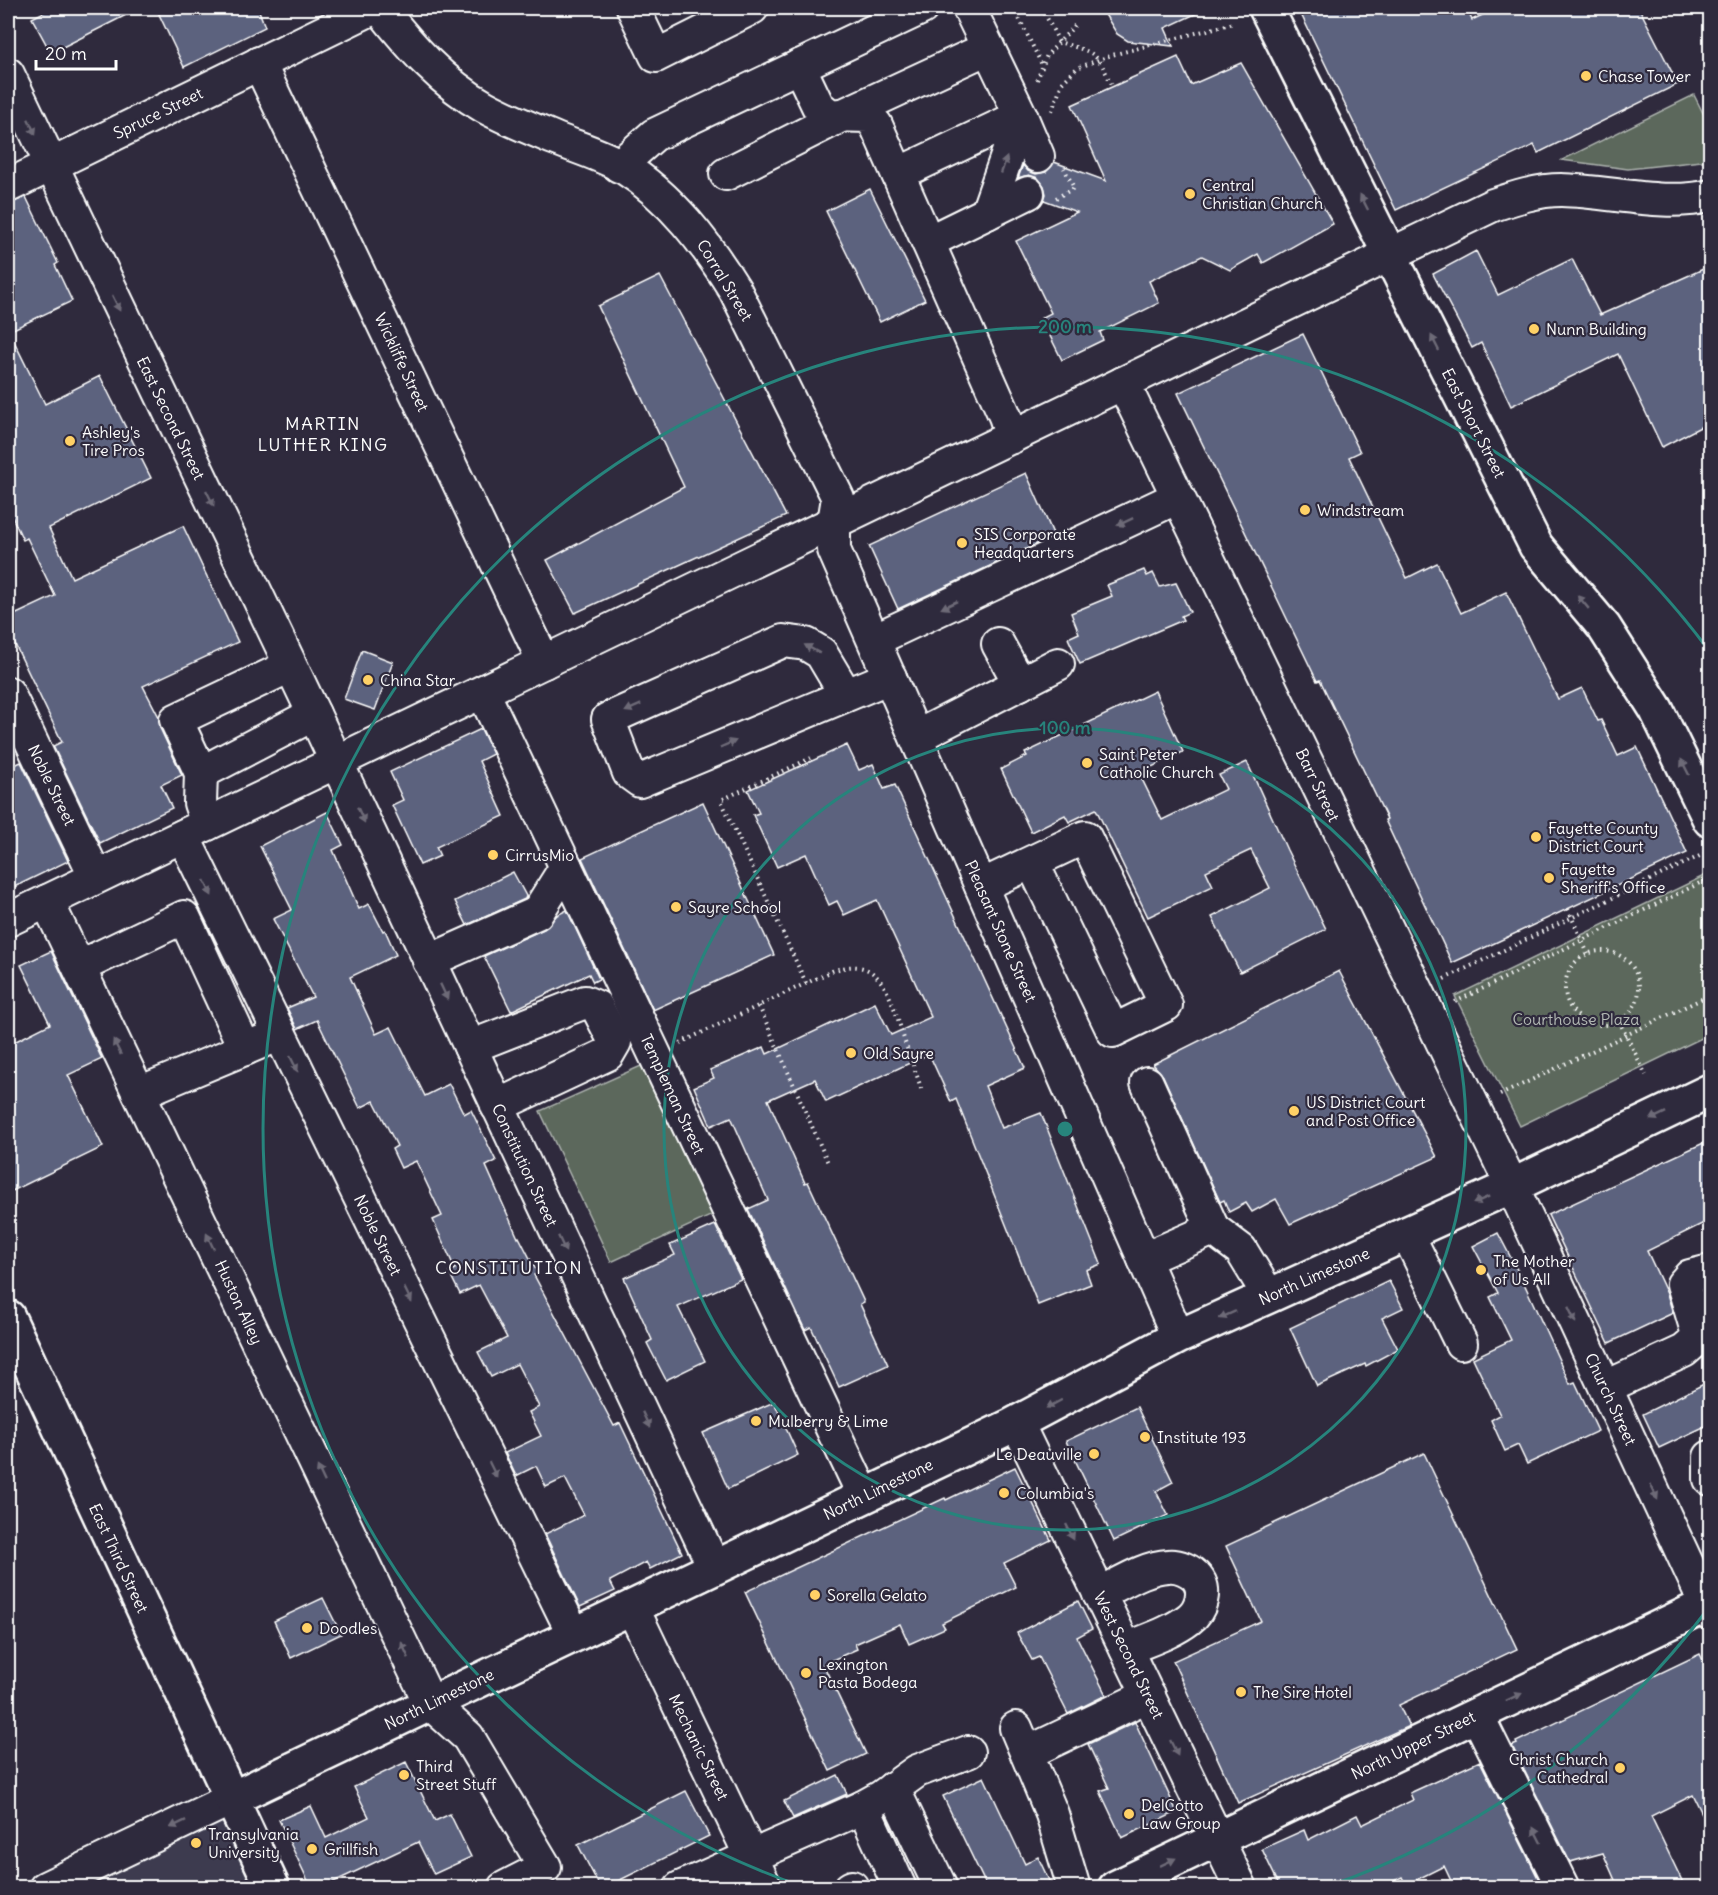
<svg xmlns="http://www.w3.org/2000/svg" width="1718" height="1895" viewBox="0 0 1718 1895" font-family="Delius,sans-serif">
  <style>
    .built { fill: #3c3b50 }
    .green { fill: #5b675c; stroke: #adb3ae; stroke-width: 1.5 }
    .building { fill: #5c627e; stroke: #fff; stroke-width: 1.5 }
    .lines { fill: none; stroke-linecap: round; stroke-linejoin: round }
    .minor-casing { stroke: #fff; stroke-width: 36 }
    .major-casing { stroke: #fff; stroke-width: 38 }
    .path { stroke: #fff; stroke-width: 4; stroke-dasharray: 1.5 4.5; stroke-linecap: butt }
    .minor { stroke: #2f2a3d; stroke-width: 32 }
    .major { stroke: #2f2a3d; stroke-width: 33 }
    .oneway { fill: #6d6a77 }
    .ring { fill: none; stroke: #27847c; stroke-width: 3 }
    .poi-dot { fill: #ffd166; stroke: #2f2a3d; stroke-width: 2 }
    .labels { text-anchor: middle; stroke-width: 4.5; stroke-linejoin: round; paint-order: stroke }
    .poi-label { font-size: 16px; fill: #fff; stroke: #2f2a3d; text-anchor: start }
    .street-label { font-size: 16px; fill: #fff; stroke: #2f2a3d }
    .park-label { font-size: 16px; fill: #b5bbb6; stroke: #2f2a3d }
    .neighbourhood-label { font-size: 18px; letter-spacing: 1.5px; fill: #fff; stroke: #2f2a3d }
    .centre { fill: #27847c; stroke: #2f2a3d; stroke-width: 3 }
    .ring-label { font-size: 18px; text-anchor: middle; font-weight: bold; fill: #27847c; stroke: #2f2a3d; stroke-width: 4.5; stroke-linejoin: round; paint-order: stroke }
  </style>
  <rect width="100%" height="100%" fill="#2f2a3d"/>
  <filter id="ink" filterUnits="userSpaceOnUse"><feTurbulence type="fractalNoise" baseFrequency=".0167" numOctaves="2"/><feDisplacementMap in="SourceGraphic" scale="12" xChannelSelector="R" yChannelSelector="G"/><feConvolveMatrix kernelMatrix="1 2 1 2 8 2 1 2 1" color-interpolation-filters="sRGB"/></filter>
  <g filter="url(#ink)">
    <polygon class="built" points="231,1799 273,1888 48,1888"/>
    <g class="green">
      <polygon points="1694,95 1710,127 1710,160 1628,169 1562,160"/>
      <polygon points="1710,873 1710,1034 1520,1126 1455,996"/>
      <polygon points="650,1062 719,1212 611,1262 540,1111"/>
    </g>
    <g class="building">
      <polygon points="52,8 140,8 51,53 32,18"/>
      <polygon points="156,8 258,8 265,27 184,67"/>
      <polygon points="1101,8 1208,8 1165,28 1173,46 1128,41 1117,34"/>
      <polygon points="1298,8 1466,8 1472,20 1497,8 1639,8 1678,84 1538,153 1534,145 1396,210"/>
      <polygon points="1178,57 1191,85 1241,63 1333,224 1263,263 1258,254 1230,270 1202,256 1149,281 1159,303 1100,332 1103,340 1062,360 1041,318 1051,313 1016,241 1077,212 1044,200 1046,194 1044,186 1038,178 1029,175 1018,178 1023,165 1028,171 1036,174 1046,172 1054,162 1106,181 1072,105"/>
      <polygon points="870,189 925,300 880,322 826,211"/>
      <polygon points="26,197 58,263 55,265 72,301 9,331 45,404 100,376 151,478 49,528 72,578 183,526 238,642 143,686 159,717 160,728 182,775 161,785 172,808 100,843 53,746 62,742 8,630 8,618 55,596 27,538 23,540 8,508 8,204"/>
      <polygon points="1476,251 1498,295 1572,259 1600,315 1710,266 1710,422 1662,447 1618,354 1511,406 1481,343 1472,348 1433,274"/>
      <polygon points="660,276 786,516 575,613 547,560 684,487 598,306"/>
      <polygon points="1303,334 1360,452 1349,457 1407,578 1437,563 1461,613 1506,592 1558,699 1582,688 1598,721 1601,720 1618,756 1637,747 1687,853 1452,963 1385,820 1387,819 1320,680 1317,681 1178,393"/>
      <polygon points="1026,473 1054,536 898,609 869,546"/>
      <polygon points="1144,570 1147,576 1153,573 1160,587 1176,583 1190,612 1181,616 1183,620 1080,664 1068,638 1079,633 1071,613 1112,596 1107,585"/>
      <polygon points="362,650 393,662 375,710 344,699"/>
      <polygon points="1155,691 1183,752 1139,773 1162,820 1226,789 1219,775 1247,762 1287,850 1326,929 1240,972 1212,917 1270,888 1251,850 1206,871 1213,886 1148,917 1096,809 1069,822 1065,815 1031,832 1001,769 1027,756 1025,753"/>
      <polygon points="481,729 493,754 479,761 504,816 436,847 440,856 420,865 392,805 403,800 390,772"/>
      <polygon points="847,745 859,770 873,764 884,789 895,785 1025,1068 985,1086 1002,1128 1041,1113 1101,1264 1086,1270 1091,1284 1038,1305 956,1099 951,1102 929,1054 826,1102 815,1079 768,1100 805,1183 808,1182 864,1302 860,1304 888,1365 839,1387 811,1327 805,1330 748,1209 768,1200 731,1117 711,1126 694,1087 714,1078 710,1070 764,1047 767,1054 875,1003 891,1035 931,1017 877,900 844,915 837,901 829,905 806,854 777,867 753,815 759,813 748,790"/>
      <polygon points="21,762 68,861 8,890 8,768"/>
      <polygon points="703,802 774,955 653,1010 582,858"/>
      <polygon points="327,812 343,845 333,850 359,909 369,904 383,931 385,930 396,955 350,977 376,1034 391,1027 425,1096 449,1084 464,1114 471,1110 496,1161 486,1166 518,1238 519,1237 538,1274 534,1275 614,1426 620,1423 682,1553 650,1569 646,1562 610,1581 615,1591 580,1607 545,1534 584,1515 565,1478 546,1487 536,1466 516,1476 505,1453 541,1436 529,1412 539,1407 517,1364 491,1377 478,1352 507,1338 479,1285 460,1294 449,1272 455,1269 433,1220 442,1216 416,1161 401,1168 392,1149 397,1146 374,1101 360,1108 317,1020 297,1029 287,1008 313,997 273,919 292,910 260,846"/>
      <polygon points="513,872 526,896 525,899 467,925 455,901"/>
      <polygon points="567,910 599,979 593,982 589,974 511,1011 484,956 544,929 557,915"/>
      <polygon points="51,951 102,1059 68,1075 103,1147 8,1193 8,1045 50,1024 21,965"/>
      <polygon points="1339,971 1437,1157 1290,1224 1276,1199 1252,1212 1246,1203 1229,1212 1224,1200 1220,1202 1163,1076 1153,1064"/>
      <polygon points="1710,1140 1710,1220 1647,1251 1667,1294 1673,1313 1609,1343 1548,1215"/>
      <polygon points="715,1225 741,1279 678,1307 705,1361 666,1380 647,1343 652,1340 624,1278 675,1255 670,1245"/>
      <polygon points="1498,1233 1523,1281 1570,1384 1575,1382 1598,1431 1527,1464 1518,1445 1505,1451 1491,1420 1500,1415 1473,1358 1511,1340 1490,1297 1498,1293 1473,1246"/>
      <polygon points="1389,1281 1403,1308 1382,1318 1398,1349 1366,1366 1365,1364 1317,1386 1290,1328"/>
      <polygon points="1710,1381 1710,1424 1659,1448 1643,1414"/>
      <polygon points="774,1402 798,1455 728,1489 703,1433"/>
      <polygon points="1137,1407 1173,1482 1156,1491 1168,1515 1114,1541 1066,1441"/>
      <polygon points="1424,1453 1517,1649 1399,1705 1409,1726 1238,1803 1173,1661 1261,1621 1226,1546"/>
      <polygon points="1015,1467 1051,1540 1004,1563 1016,1587 942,1623 945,1628 909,1644 900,1624 855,1644 857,1649 823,1664 866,1754 830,1771 745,1592 945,1498 946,1500"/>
      <polygon points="323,1598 341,1634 291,1658 274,1621"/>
      <polygon points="1078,1601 1092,1629 1077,1637 1106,1695 1068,1714 1039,1657 1032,1660 1017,1633"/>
      <polygon points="1700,1654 1710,1675 1710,1830 1693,1795 1651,1816 1685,1887 1618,1887 1603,1853 1570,1862 1512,1746 1517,1744 1516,1742"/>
      <polygon points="1135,1722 1177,1812 1122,1838 1100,1791 1109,1788 1088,1744"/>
      <polygon points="1480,1761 1542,1886 1454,1887 1444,1866 1406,1885 1402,1877 1382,1887 1280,1887 1262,1849 1304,1830 1308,1840 1357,1815 1362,1825 1413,1800 1410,1793"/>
      <polygon points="406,1762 435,1821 450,1814 471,1857 434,1874 418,1842 323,1887 311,1887 279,1820 311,1806 326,1838 369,1817 354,1787"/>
      <polygon points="838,1775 847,1794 793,1818 784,1801"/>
      <polygon points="984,1777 1025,1864 1038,1857 1052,1887 987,1887 943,1796"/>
      <polygon points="686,1791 709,1836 606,1887 600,1887 578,1845"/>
    </g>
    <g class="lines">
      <defs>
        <g id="minor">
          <path d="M380 8C410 46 442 83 485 107 507 119 532 129 556 139 578 148 602 155 623 167 671 197 706 243 735 290L838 498 834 522V550L1178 1337"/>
          <polyline points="633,8 656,56 752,8"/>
          <polyline points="969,8 1021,116 1038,156"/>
          <polyline points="259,63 544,662"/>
          <polyline points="799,66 818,106 829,115 868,116 876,125 1005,416 1012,437"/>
          <polyline points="8,74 314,714 714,1567"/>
          <polyline points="619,166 654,135 922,8"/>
          <polyline points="726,174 841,116 988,48"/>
          <polyline points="898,174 1021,116"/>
          <polyline points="8,186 373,8"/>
          <polyline points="987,213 1021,116"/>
          <polyline points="928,242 1028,193"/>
          <polyline points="1123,383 1512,1186 1710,1613"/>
          <polyline points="874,640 1178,497"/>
          <polyline points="998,644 1020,684"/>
          <polyline points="290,666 176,720 201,773 314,714"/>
          <polyline points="483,692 864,1496"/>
          <polyline points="8,693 96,877"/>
          <polyline points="846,695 821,653 806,644 783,641 608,719 629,773 640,781 890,677"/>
          <polyline points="916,737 1058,664"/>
          <polyline points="201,773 200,803 207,824"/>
          <polyline points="183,836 574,1635"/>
          <polyline points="981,886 1085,837 1166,1005 1113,1031 1032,862"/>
          <polyline points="47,901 430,1703 468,1737 545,1867 504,1888"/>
          <path d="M8 920 1493 205C1514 198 1538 190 1561 190 1611 191 1662 207 1710 196"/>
          <polyline points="429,961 537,913 566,867"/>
          <polyline points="79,967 184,917 245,1049"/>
          <polyline points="470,1047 585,1002 597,1007 615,1042 608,1054 497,1106"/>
          <polyline points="1147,1083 1213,1229"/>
          <polyline points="139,1093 266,1040"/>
          <polyline points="1407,1233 1461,1343"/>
          <polyline points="1144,1259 1213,1229 1241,1250 1269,1296"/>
          <polyline points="1606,1387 1684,1351 1699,1338 1683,1284 1690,1276 1710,1271"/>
          <polyline points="1017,1423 1241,1888"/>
          <polyline points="1710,1457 1710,1479"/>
          <path d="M1099 1594C1120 1584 1145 1567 1168 1566 1178 1565 1191 1570 1197 1578 1207 1590 1201 1610 1189 1619 1171 1633 1147 1640 1126 1649"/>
          <polyline points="632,1607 766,1888"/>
          <polyline points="1477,1715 1563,1888"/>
          <polyline points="1016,1728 1052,1814 1074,1888"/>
          <polyline points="1027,1753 1149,1695"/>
          <polyline points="893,1788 941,1888"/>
          <polyline points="863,1807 881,1797 917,1771 968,1752"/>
          <polyline points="45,1888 231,1799"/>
          <polyline points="680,1888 863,1807 900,1888"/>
          <polyline points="850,1888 852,1887"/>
        </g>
        <g id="major">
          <polyline points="1266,8 1536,546 1604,627 1656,709 1710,820"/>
          <polyline points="8,1317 273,1888"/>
          <polyline points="231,1799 1009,1427 1178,1337 1512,1186 1710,1091"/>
          <polyline points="1115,1888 1710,1603"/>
        </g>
      </defs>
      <use href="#minor" class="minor-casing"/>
      <use href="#major" class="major-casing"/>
      <g class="path">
        <polyline points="1014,8 1042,65"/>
        <path d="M1042 8 1059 42C1097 54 1095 50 1113 87"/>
        <polyline points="1017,14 1031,8"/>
        <polyline points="1037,80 1047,55 1077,23"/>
        <polyline points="1052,111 1062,83 1077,68 1112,55 1234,23"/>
        <polyline points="1056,198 1074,188 1064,168"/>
        <polyline points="1568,909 1588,954"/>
        <circle cx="1602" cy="988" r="37"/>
        <polyline points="1444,979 1704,854"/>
        <polyline points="806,983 721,800 811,758"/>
        <polyline points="1455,1002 1706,880"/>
        <polyline points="759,1006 829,1165"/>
        <polyline points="1619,1021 1646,1075"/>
        <path d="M680 1043 832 971C844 967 856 964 868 970 891 982 899 1026 907 1048 912 1063 918 1077 922 1092"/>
        <polyline points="1500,1095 1710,995"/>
      </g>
      <use href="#minor" class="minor"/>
      <use href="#major" class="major"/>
    </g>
    <defs><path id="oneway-solid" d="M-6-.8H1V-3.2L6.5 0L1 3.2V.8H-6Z" transform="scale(1.5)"/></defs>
    <g class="oneway">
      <use href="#oneway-solid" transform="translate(32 127) rotate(65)"/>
      <use href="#oneway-solid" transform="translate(1004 165) rotate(-71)"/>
      <use href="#oneway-solid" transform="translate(1364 202) rotate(-117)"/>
      <use href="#oneway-solid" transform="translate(116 303) rotate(64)"/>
      <use href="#oneway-solid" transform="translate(1435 343) rotate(-117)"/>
      <use href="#oneway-solid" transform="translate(210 498) rotate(64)"/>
      <use href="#oneway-solid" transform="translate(1125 522) rotate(155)"/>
      <use href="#oneway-solid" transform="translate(1583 602) rotate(-130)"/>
      <use href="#oneway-solid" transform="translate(949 605) rotate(155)"/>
      <use href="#oneway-solid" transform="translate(812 649) rotate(-151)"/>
      <use href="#oneway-solid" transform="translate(633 708) rotate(156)"/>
      <use href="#oneway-solid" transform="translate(728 744) rotate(-23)"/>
      <use href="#oneway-solid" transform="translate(1685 767) rotate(-117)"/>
      <use href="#oneway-solid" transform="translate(361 815) rotate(65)"/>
      <use href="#oneway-solid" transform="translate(208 888) rotate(64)"/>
      <use href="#oneway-solid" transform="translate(444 992) rotate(65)"/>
      <use href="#oneway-solid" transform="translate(117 1047) rotate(-116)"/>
      <use href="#oneway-solid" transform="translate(294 1064) rotate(64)"/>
      <use href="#oneway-solid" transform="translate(1658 1116) rotate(154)"/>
      <use href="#oneway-solid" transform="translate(1481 1200) rotate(156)"/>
      <use href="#oneway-solid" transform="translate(210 1241) rotate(-115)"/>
      <use href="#oneway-solid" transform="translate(562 1244) rotate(65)"/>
      <use href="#oneway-solid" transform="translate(408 1295) rotate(64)"/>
      <use href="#oneway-solid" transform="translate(1227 1315) rotate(156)"/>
      <use href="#oneway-solid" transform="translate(1572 1315) rotate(65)"/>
      <use href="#oneway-solid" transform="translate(1054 1404) rotate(152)"/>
      <use href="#oneway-solid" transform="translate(646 1420) rotate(65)"/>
      <use href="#oneway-solid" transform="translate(493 1470) rotate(64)"/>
      <use href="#oneway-solid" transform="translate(321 1474) rotate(-115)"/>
      <use href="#oneway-solid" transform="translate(1654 1492) rotate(65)"/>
      <use href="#oneway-solid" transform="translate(1070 1532) rotate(64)"/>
      <use href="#oneway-solid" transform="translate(405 1650) rotate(-115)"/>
      <use href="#oneway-solid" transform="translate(1514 1697) rotate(-25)"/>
      <use href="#oneway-solid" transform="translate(1174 1748) rotate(64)"/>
      <use href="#oneway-solid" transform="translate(178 1824) rotate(154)"/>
      <use href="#oneway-solid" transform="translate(1537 1835) rotate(-117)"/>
      <use href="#oneway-solid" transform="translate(1168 1862) rotate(-26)"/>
    </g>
  </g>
  <g class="ring">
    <circle cx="1065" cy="1129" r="401"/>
    <path d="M1710 1606A802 802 0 0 1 1326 1887M804 1887A802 802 0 1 1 1710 652"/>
  </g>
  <g class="poi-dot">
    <circle cx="1586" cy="76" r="6"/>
    <circle cx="1190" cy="194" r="6"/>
    <circle cx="1534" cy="329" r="6"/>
    <circle cx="70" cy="441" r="6"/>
    <circle cx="1305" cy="510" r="6"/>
    <circle cx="962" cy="543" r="6"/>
    <circle cx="368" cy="680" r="6"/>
    <circle cx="1087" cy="763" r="6"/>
    <circle cx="1536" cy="837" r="6"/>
    <circle cx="493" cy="855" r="6"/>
    <circle cx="1549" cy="878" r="6"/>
    <circle cx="676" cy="907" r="6"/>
    <circle cx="851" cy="1053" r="6"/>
    <circle cx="1294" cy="1111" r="6"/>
    <circle cx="1481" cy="1270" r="6"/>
    <circle cx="756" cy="1421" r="6"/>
    <circle cx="1145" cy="1437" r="6"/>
    <circle cx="1094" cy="1454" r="6"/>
    <circle cx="1004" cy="1493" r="6"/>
    <circle cx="815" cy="1595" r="6"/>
    <circle cx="307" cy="1628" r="6"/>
    <circle cx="806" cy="1673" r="6"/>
    <circle cx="1241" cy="1692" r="6"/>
    <circle cx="1620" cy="1768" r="6"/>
    <circle cx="404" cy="1775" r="6"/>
    <circle cx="1129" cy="1814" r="6"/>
    <circle cx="196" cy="1843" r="6"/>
    <circle cx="312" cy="1849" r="6"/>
  </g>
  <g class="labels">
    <g class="poi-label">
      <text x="1598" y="82">Chase Tower</text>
      <text x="1202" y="191">Central<tspan x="1202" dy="18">Christian Church</tspan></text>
      <text x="1546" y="335">Nunn Building</text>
      <text x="82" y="438">Ashley's<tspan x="82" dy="18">Tire Pros</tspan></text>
      <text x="1317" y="516">Windstream</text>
      <text x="974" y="540">SIS Corporate<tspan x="974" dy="18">Headquarters</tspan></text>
      <text x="380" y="686">China Star</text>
      <text x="1099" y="760">Saint Peter<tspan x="1099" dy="18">Catholic Church</tspan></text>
      <text x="1548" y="834">Fayette County<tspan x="1548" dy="18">District Court</tspan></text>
      <text x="505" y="861">CirrusMio</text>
      <text x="1561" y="875">Fayette<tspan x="1561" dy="18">Sheriff's Office</tspan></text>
      <text x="688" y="913">Sayre School</text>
      <text x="863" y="1059">Old Sayre</text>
      <text x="1306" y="1108">US District Court<tspan x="1306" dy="18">and Post Office</tspan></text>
      <text x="1493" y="1267">The Mother<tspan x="1493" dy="18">of Us All</tspan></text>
      <text x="768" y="1427">Mulberry &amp; Lime</text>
      <text x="1157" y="1443">Institute 193</text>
      <text x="1082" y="1460" text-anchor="end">Le Deauville</text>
      <text x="1016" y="1499">Columbia's</text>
      <text x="827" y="1601">Sorella Gelato</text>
      <text x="319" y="1634">Doodles</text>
      <text x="818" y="1670">Lexington<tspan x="818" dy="18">Pasta Bodega</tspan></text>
      <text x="1253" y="1698">The Sire Hotel</text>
      <text x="1608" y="1765" text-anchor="end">Christ Church<tspan x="1608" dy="18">Cathedral</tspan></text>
      <text x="416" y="1772">Third<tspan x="416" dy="18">Street Stuff</tspan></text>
      <text x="1141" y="1811">DelCotto<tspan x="1141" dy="18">Law Group</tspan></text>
      <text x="208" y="1840">Transylvania<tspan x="208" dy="18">University</tspan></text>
      <text x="324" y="1855">Grillfish</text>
    </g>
    <g class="street-label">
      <text transform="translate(158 113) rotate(-26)" y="6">Spruce Street</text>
      <text transform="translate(725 280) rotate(59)" y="6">Corral Street</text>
      <text transform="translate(402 362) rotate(65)" y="6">Wickliffe Street</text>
      <text transform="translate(171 418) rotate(64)" y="6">East Second Street</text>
      <text transform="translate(1474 423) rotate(63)" y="6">East Short Street</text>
      <text transform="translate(52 785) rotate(64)" y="6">Noble Street</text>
      <text transform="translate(1318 785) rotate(64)" y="6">Barr Street</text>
      <text transform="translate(1001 931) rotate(66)" y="6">Pleasant Stone Street</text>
      <text transform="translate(673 1094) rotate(65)" y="6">Templeman Street</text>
      <text transform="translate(525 1165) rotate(65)" y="6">Constitution Street</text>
      <text transform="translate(378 1235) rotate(64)" y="6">Noble Street</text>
      <text transform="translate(1314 1276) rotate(-24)" y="6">North Limestone</text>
      <text transform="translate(239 1302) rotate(65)" y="6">Huston Alley</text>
      <text transform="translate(1611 1399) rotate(65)" y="6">Church Street</text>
      <text transform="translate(878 1489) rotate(-26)" y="6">North Limestone</text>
      <text transform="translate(119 1558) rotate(65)" y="6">East Third Street</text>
      <text transform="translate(1129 1655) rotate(64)" y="6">West Second Street</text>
      <text transform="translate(439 1699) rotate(-26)" y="6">North Limestone</text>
      <text transform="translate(1413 1745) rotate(-26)" y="6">North Upper Street</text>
      <text transform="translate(699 1747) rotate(64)" y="6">Mechanic Street</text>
    </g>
    <g class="park-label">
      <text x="1576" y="1025">Courthouse Plaza</text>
    </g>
    <g class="neighbourhood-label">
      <text x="323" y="430">MARTIN<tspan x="323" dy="21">LUTHER KING</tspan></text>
      <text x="509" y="1274">CONSTITUTION</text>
    </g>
  </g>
  <circle cx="1065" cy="1129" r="9" class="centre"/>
  <g class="ring-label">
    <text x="1065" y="333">200 m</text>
    <text x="1065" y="734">100 m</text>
  </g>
  <rect width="1718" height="1895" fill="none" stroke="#2f2a3d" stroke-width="30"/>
  <rect x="15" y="15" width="1688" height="1865" fill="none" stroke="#fff" stroke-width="2" filter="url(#ink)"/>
  <path d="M36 60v9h80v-9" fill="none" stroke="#ffffff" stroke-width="3"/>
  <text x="45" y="60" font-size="18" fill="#ffffff" stroke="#2f2a3d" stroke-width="4.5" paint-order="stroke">20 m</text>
</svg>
